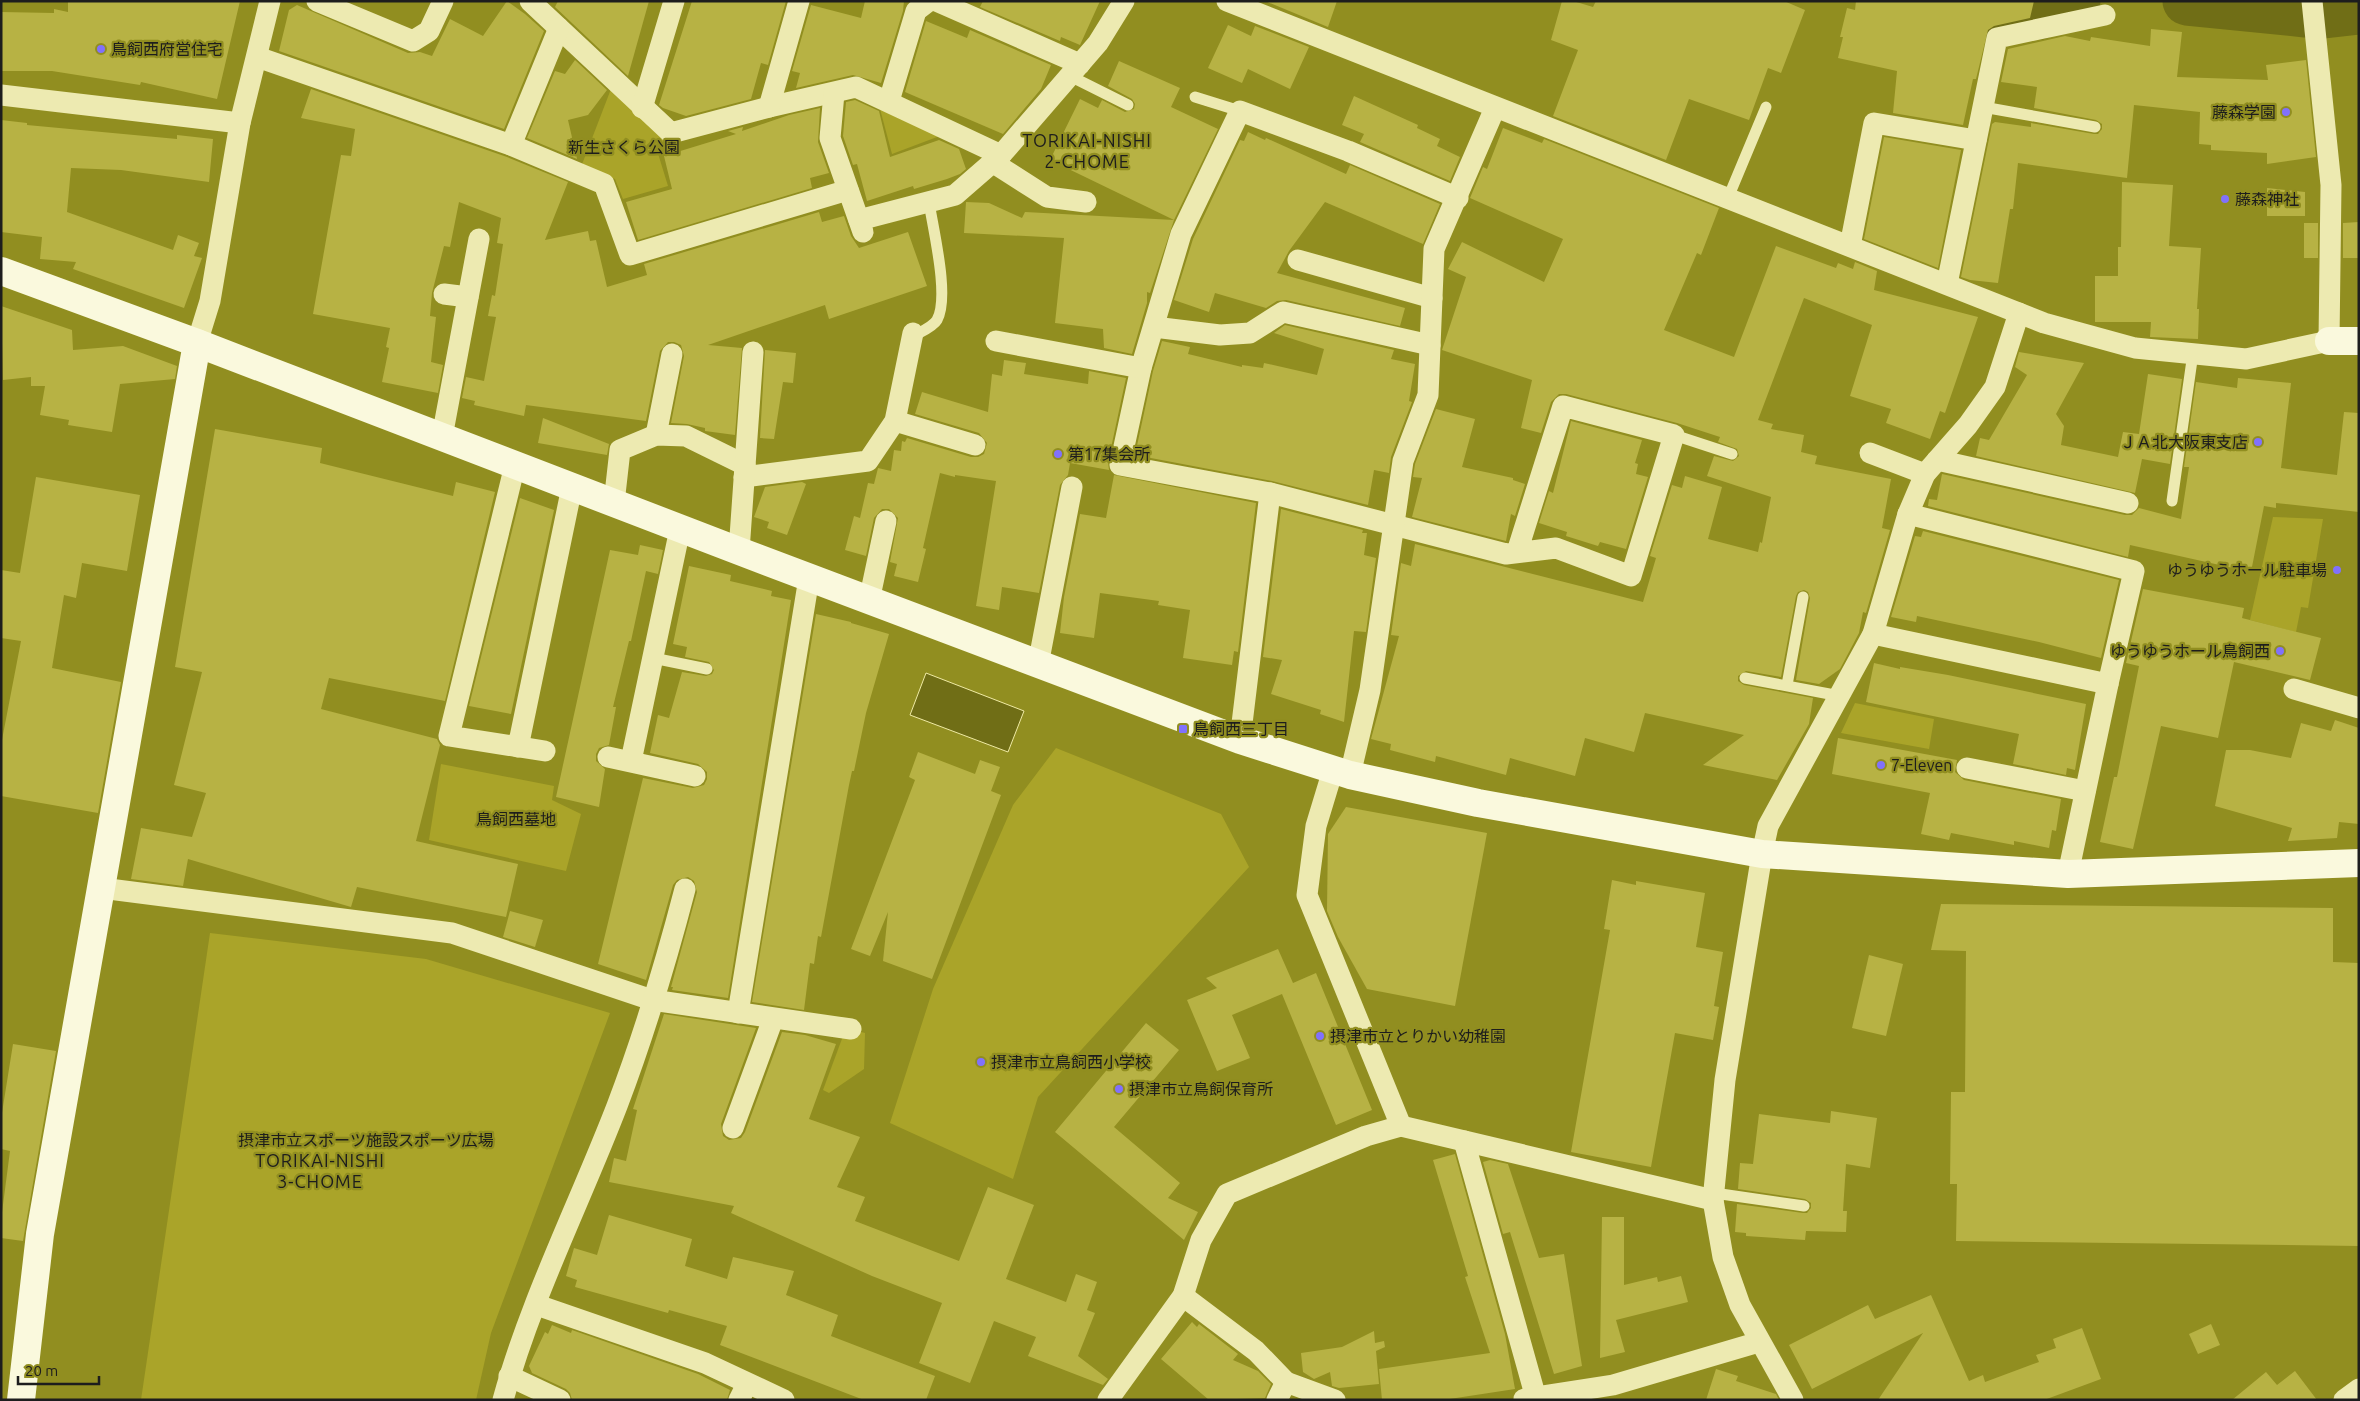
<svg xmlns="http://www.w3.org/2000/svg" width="2360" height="1401" viewBox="0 0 2360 1401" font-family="Ubuntu,'Noto Sans JP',sans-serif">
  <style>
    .green { fill: #aaa429 }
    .water { fill: #706e16; stroke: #efeaa4 }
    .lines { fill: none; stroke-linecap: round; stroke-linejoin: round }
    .river { stroke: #706e16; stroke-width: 49 }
    .building { fill: #b7b244 }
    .lane { stroke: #edeab1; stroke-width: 11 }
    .street { stroke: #edeab1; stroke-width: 21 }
    .secondary { stroke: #faf9dd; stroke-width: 28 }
    .poi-dot { fill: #8171fb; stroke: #918e20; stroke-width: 2 }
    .labels { text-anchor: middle; stroke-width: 4.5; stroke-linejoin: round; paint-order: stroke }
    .poi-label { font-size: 16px; fill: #1d1d1d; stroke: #918e20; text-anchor: start }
    .park-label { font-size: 16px; fill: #1d1d1b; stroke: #918e20 }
    .neighbourhood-label { font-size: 18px; letter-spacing: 1px; fill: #1d1d1d; stroke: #918e20 }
  </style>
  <rect width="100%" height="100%" fill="#918e20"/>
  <g class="green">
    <polygon points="611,89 660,128 665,144 656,147 668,186 623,199 615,179 581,167"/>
    <polygon points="879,105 945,134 892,154"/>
    <polygon points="2273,517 2323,519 2308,608 2301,607 2296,632 2250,620"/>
    <polygon points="1855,703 1934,719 1929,749 1841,733"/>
    <polygon points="1056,748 1221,814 1249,867 1038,1097 1013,1179 890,1123 933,989 1013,805"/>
    <polygon points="441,764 554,786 552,800 581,814 566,871 429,840"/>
    <polygon points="210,933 426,959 610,1013 491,1333 476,1400 141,1400"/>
    <polygon points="846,1028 865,1033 864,1069 829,1093 823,1090"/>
  </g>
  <polygon class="water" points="926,673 1024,711 1008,752 910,715"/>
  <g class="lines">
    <g class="river">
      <polyline points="2187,1 2306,13 2324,14 2359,10"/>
      <polyline points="1963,12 2039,15 2076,1"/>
    </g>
  </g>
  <g class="building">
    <polygon points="68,1 240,1 217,99 141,82 140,85 52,71 1,71 1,12 54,13 54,9 68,12"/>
    <polygon points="507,1 525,14 544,31 504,129 279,51 289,10 297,5 408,53 420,52 432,56 450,19 483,36"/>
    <polygon points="558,1 649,1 628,76 555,7"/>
    <polygon points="692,1 786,1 768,65 761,63 751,99 686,116 663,108 659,105"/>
    <polygon points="865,1 904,1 903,11 881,83 853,75 796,88 800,73 792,71 811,5 861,18"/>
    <polygon points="983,1 1100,1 1080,45 1061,37 1060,41 980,7"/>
    <polygon points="1265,1 1337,1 1328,27"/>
    <polygon points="1562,1 1573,1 1593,7 1596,1 1784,1 1805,10 1781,73 1768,68 1749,120 1689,99 1666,160 1553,116 1578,50 1551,40"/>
    <polygon points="1856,1 2034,1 2030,18 1994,26 1988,30 1976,79 1973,79 1963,125 1893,113 1897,71 1838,58 1843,37 1840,37 1847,8 1855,10"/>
    <polygon points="926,21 967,38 970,30 1051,65 1041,89 1003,134 905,92"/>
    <polygon points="1228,25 1251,36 1255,26 1309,47 1290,89 1248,69 1242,83 1208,68"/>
    <polygon points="2151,29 2182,32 2177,77 2268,80 2266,65 2306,60 2316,157 2267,164 2267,153 2211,150 2211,145 2199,144 2200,112 2134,105 2127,178 2018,163 2013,209 2010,209 1998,283 1970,280 1961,277 1992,124 1995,122 2031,127 2031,123 2094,134 2098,134 2102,129 2102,124 2096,120 2034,108 2037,87 2001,82 2008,49 2065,36 2090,41 2091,37 2150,46"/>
    <polygon points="575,60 607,90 588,115 568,120 577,159 527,138 555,71 565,74"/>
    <polygon points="1119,61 1180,88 1171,107 1218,129 1174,220 1050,160 1080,99 1098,108 1102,100 1125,112 1134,109 1135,104 1132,99 1108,86"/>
    <polygon points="311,89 507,157 568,182 545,240 588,231 590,241 596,240 607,287 647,275 644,264 819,212 822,222 844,216 851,236 859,248 908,232 927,286 829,319 825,305 708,345 742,348 735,435 705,431 705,428 687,424 671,423 684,356 681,345 674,342 668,342 660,351 646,421 526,405 524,416 474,405 475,401 462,398 466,377 484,381 496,317 488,316 492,295 495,296 503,244 497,243 501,218 459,202 450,247 444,246 432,293 430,316 436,317 431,362 443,365 438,393 382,382 389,348 386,347 390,328 313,314 341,155 351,156 355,129 301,118"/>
    <polygon points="1354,96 1418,125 1417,128 1440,139 1437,146 1460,157 1450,181 1360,142 1364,134 1342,125"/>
    <polygon points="855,100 879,111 890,157 939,140 959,149 966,169 960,174 947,179 914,189 913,186 867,201 857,164 853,165 843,136 846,102"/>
    <polygon points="820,108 818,142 829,173 810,178 812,188 638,240 626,202 672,189 664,156 736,134 728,131 743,127 742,131 789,115"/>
    <polygon points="1,120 27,123 27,125 177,139 177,135 213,139 209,182 121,170 71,168 67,212 173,250 178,235 199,243 194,256 202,258 184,308 73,269 76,262 40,259 42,237 1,232"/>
    <polygon points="1503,128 1542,143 1544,139 1719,208 1701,255 1697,253 1664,330 1734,357 1776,246 1836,268 1838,263 1853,269 1855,262 1877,271 1874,290 1978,317 1945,413 1940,411 1930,439 1886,423 1891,409 1850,396 1872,325 1804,298 1758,420 1773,424 1771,429 1804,435 1801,452 1817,456 1815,464 1891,479 1882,528 1890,530 1866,613 1863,612 1859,633 1840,669 1819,684 1796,680 1810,598 1808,592 1804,590 1798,592 1796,596 1781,677 1746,671 1738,676 1738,681 1744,685 1813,698 1809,724 1777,780 1703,765 1744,735 1645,713 1634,752 1585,738 1575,776 1510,758 1506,775 1436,756 1435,762 1390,750 1391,744 1371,739 1399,636 1391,635 1401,563 1411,566 1415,544 1643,602 1656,558 1650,556 1672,485 1682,488 1685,476 1722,487 1708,539 1758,552 1760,542 1762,543 1771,497 1707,476 1714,456 1733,461 1739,456 1737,449 1718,442 1720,437 1677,423 1566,394 1559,394 1551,402 1541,433 1521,428 1532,380 1442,350 1466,277 1448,269 1462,242 1544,282 1563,239 1470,198 1483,167 1487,169"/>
    <polygon points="1248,132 1265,140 1266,138 1346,174 1350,165 1440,204 1423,244 1325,202 1289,251 1277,273 1405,308 1400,326 1286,300 1277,301 1266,308 1215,293 1209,312 1174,300 1193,239 1240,140 1244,141"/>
    <polygon points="1884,137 1961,150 1938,268 1864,239"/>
    <polygon points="2122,182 2173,185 2169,246 2201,248 2197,309 2199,309 2198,339 2150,337 2151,322 2095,322 2095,276 2118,276 2118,247 2121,247"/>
    <polygon points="2267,188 2305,192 2305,216 2267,216"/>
    <polygon points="966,202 989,203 1022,218 1025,212 1174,220 1150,293 1147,292 1147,303 1132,354 1104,348 1103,329 1055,323 1064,238 964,233"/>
    <polygon points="2359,222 2359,258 2343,258 2343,223"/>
    <rect x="2304" y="223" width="14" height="35"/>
    <polygon points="1,306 72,330 73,350 123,346 177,366 175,379 120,384 112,432 68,425 69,420 40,415 45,386 31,386 31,377 3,380"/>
    <polygon points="1285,325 1394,350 1391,359 1415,364 1409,401 1412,402 1391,457 1389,473 1374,470 1368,505 1272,481 1135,455 1153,371 1162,341 1190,347 1188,354 1242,367 1242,365 1263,368 1264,363 1317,375 1324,349 1274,333"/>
    <polygon points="765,350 796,353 793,383 783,382 774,439 760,438"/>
    <polygon points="2019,352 2084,363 2056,414 2064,426 2061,445 2118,457 2123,432 2139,434 2148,374 2182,379 2170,464 2142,459 2135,493 1976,456 1980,438 1989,440 2027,375 2015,367"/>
    <polygon points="1004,360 1026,363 1024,374 1088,384 1089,371 1126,378 1108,462 1109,470 1070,463 1068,475 1060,485 1039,593 1002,587 999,610 976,606 996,481 955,475 955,477 940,473 923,548 926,549 918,582 894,576 897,564 890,562 898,518 889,509 882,509 874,518 866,556 845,550 854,516 860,518 868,483 874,484 878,468 891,471 894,450 901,451 902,441 905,442 907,438 971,457 978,457 984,454 987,443 979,433 915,414 922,392 988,412 992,374 1002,376"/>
    <polygon points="2238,378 2291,383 2281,468 2337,475 2344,412 2359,413 2359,512 2276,503 2276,508 2264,506 2251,572 2130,545 2128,557 1928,506 1929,499 1937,500 1942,474 2125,515 2132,515 2139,508 2181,519 2189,467 2184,467 2196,382 2237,388"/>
    <polygon points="1436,409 1475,419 1462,467 1513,478 1513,480 1525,484 1515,516 1511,514 1506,541 1412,517 1422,478 1413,477 1415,464"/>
    <polygon points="543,418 609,444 607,455 538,443"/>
    <polygon points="1571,421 1642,440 1635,463 1638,464 1636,474 1648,477 1626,549 1600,542 1598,546 1566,536 1567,532 1539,523 1549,491 1553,493"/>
    <polygon points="215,429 322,448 320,463 453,496 456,482 495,492 445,701 329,678 321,709 437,739 440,745 416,841 518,864 506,917 357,887 351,907 188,859 183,886 131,879 141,828 192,837 206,793 174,785 202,672 175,667"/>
    <polygon points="1114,475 1256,503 1238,652 1234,651 1232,665 1183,658 1190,610 1158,605 1159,601 1100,593 1094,638 1060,633 1064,597 1080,514 1106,518"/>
    <polygon points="36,477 140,495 127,571 82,563 76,598 64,595 52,668 121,682 98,813 1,796 1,745 21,641 1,638 1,570 20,573"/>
    <polygon points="802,482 806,484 787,535 767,528 769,522 754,517 765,487"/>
    <polygon points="520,498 554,510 511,714 469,706"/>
    <polygon points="1281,509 1363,530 1362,533 1367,533 1364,555 1376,558 1366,632 1354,631 1344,722 1320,714 1321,710 1271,694 1282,660 1263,657"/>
    <polygon points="1923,531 2119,580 2101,658 2039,642 1917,616 1916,622 1891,617 1915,536 1921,537"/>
    <polygon points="640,545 663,550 658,574 646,571 631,641 629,641 613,707 616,707 609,745 599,748 596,754 596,761 605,769 599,807 556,797 610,550 638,555"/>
    <polygon points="689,566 731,575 730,581 772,591 771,596 791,600 728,998 672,990 673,987 671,987 697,892 694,881 688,877 677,880 673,885 646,980 598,964 643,778 693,788 704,785 707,779 707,772 698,764 650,753 658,715 669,718 682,672 706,676 712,674 714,670 709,662 685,657 687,647 673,644"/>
    <polygon points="2143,589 2244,608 2242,618 2321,638 2310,680 2234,662 2218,738 2161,726 2133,849 2100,842 2114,777 2117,777 2139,666 2126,663"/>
    <polygon points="816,614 851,622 851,623 889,634 866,713 854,771 852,771 849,785 821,937 818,936 814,964 810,963 804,1010 752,1002"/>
    <polygon points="1874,663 1900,669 1900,667 1948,675 2086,704 2075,770 2067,768 2066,775 2013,764 2019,734 1866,702"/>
    <polygon points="2335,720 2359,728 2359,824 2339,822 2337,838 2288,841 2292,828 2215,806 2226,750 2250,750 2291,758 2301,723 2331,731"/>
    <polygon points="1838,738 1957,760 1955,772 1964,780 2061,799 2056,831 2052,830 2049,848 2014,841 2014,845 1951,833 1949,840 1921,834 1930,793 1832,774"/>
    <polygon points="918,752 975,774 980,760 1000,767 991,791 1001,795 932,979 883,961 888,912 870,956 851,949 915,780 909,777"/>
    <polygon points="1346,807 1487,833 1455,1006 1367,989 1338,937 1327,911 1328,834"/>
    <polygon points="1612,880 1636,885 1636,881 1705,893 1696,947 1723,952 1714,1006 1719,1007 1713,1040 1675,1033 1651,1167 1571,1152 1610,930 1604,929"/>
    <polygon points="1941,904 2333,908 2333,962 2359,963 2359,1246 1956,1241 1957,1184 1950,1184 1951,1092 1965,1092 1966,951 1931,950"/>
    <polygon points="510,911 543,920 535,947 503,937"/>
    <polygon points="1278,949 1293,983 1316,973 1372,1110 1336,1125 1282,994 1232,1015 1250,1058 1217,1071 1187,1000 1217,988 1206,978"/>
    <polygon points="1869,955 1903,964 1886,1036 1852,1028"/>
    <polygon points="664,1014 756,1028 721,1124 723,1136 729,1140 741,1138 745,1132 782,1032 805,1035 836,1044 809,1119 860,1137 837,1187 865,1197 855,1221 959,1261 988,1187 1034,1205 1006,1279 1066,1302 1076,1274 1097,1282 1087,1310 1095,1313 1078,1356 1108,1379 1103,1385 1028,1356 1036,1337 994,1321 970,1383 919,1363 942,1303 872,1276 731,1213 734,1206 609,1182 614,1158 626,1161 637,1110 633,1109"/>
    <polygon points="1146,1023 1179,1050 1114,1127 1180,1183 1168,1198 1198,1212 1184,1240 1055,1132"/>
    <polygon points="13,1044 56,1051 23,1241 1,1238 1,1220 10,1151 1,1149 1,1119"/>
    <polygon points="1831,1111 1877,1118 1870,1168 1846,1164 1843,1211 1847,1211 1846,1232 1806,1231 1805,1240 1746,1236 1746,1233 1735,1232 1737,1204 1803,1213 1807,1213 1811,1208 1811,1203 1805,1199 1738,1189 1740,1163 1753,1164 1759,1114 1830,1123"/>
    <polygon points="1455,1154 1505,1334 1515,1389 1443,1400 1382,1400 1379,1369 1490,1353 1465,1277 1468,1276 1433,1160"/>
    <polygon points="1490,1160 1508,1164 1539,1258 1564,1254 1582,1366 1554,1374 1510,1232 1503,1234 1483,1162"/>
    <polygon points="609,1215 692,1239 685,1266 727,1279 733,1257 794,1271 786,1295 838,1315 831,1336 935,1376 926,1400 864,1400 720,1345 727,1326 669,1310 668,1313 575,1287 577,1280 566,1276 574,1248 597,1255"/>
    <polygon points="1602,1217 1624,1217 1624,1285 1657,1277 1658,1282 1681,1276 1688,1302 1616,1320 1625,1352 1600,1358"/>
    <polygon points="1931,1295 1969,1381 1983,1375 1985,1382 2039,1362 2036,1355 2056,1348 2053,1339 2082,1328 2101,1379 2044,1400 1878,1400 1923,1333 1812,1389 1789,1345 1868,1305 1875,1319"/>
    <polygon points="1192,1322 1197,1327 1199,1324 1238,1354 1233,1360 1258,1371 1271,1384 1265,1398 1209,1400 1161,1359"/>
    <polygon points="2211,1324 2220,1345 2198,1354 2189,1334"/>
    <polygon points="552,1325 571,1333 572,1330 698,1374 730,1390 727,1400 572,1400 570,1393 566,1389 532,1373 529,1366 545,1332 548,1334"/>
    <polygon points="1374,1331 1375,1343 1384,1341 1385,1347 1376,1351 1379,1384 1339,1388 1332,1386 1330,1372 1314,1379 1303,1372 1301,1353 1342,1347"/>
    <polygon points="1716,1369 1738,1376 1736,1381 1776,1394 1779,1400 1706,1400"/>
    <polygon points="2295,1371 2317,1400 2232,1400 2266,1372 2277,1385"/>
  </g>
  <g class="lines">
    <g class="lane">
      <polyline points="1070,76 1128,105"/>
      <polyline points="1195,97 1240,111"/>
      <polyline points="1983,107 2095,127"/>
      <polyline points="1728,198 1766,107"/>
      <path d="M912 337C920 332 933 327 937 320 950 297 933 229 929 202"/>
      <polyline points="1674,435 1732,454"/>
      <polyline points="2172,501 2193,353"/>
      <polyline points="653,658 707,669"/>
      <polyline points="1745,678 1840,696"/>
      <polyline points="1787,685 1803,597"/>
      <polyline points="1714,1193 1804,1206"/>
    </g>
    <g class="street">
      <polyline points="317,1 413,41 429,31 443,1"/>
      <polyline points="530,1 671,133 769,107 856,87 1001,155"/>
      <polyline points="936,1 1080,64"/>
      <polyline points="1227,1 2044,323 2135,348 2246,359 2329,341 2331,185 2312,1"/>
      <polyline points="257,57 511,145 604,184 630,255 848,190"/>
      <polyline points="834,93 830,138 863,232"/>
      <polyline points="1,95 240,123"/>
      <polyline points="889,101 916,11 929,1"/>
      <polyline points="769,107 799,1"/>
      <polyline points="642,108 674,1"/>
      <polyline points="511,145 559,28"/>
      <polyline points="992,162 1047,197 1086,202"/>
      <polyline points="1458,198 1348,151 1240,111 1181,234 1141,368 1120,465 1270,493 1506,554 1556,548 1631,576 1674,435 1563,406 1517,552"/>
      <polyline points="859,220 955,195 1001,155 1098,43 1124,1"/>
      <polyline points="1850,246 1874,123 1976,140"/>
      <polyline points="1298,260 1432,298"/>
      <polyline points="1947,284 1997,38 2105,15"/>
      <polyline points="444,294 468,297"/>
      <polyline points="1154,327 1220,335 1250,333 1283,312 1430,345"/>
      <polyline points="996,341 1141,368"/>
      <polyline points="197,343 210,301 240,123 270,1"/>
      <polyline points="895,421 975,445"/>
      <polyline points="656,435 672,354"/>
      <polyline points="442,437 479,239"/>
      <polyline points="1870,453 1925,474"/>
      <polyline points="1937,460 2128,503"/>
      <polyline points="515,465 449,736 545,751"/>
      <polyline points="744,477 868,461 895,421 913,333"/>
      <polyline points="614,503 620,450 656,435 686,436 745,465"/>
      <polyline points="739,551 753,352"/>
      <polyline points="869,601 886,521"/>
      <polyline points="1873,634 2108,684 2134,571 1908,514"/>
      <polyline points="1038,665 1072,487"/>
      <polyline points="2294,689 2359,708"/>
      <polyline points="1240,740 1270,493"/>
      <polyline points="518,747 572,487"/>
      <polyline points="608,757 695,776"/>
      <polyline points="631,761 680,529"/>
      <polyline points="1967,768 2085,791"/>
      <polyline points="1350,775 1370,690 1403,461 1428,395 1434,249 1495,108"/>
      <polyline points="2068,874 2108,684"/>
      <polyline points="101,888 452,933 652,1000 851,1029"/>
      <polyline points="738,1013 809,578"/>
      <polyline points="1401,1126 1713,1200"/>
      <polyline points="733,1128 773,1019"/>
      <polyline points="1464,1141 1536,1398"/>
      <polyline points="1183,1296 1256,1351 1286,1382"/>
      <polyline points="537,1305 705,1363 784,1400"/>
      <polyline points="509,1376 560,1400"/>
      <polyline points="1524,1399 1613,1385 1759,1342"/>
      <path d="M503 1400C530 1301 580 1202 617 1106 644 1035 666 962 685 889"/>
      <polyline points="739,1400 747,1384"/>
      <polyline points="1108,1400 1183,1296 1201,1240 1227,1194 1366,1136 1401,1126 1307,895 1316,826 1333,770"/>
      <polyline points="1277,1400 1286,1382 1335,1400"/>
      <polyline points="1793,1400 1740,1305 1723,1257 1713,1200 1725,1080 1762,854 1768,826 1873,634 1908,514 1925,474 1968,425 1995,387 2019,313"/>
      <polyline points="2344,1400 2359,1389"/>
    </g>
    <g class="secondary">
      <polyline points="1,271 197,343 739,551 1240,740 1350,775 1478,803 1762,854 2068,874 2359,863"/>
      <polyline points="2329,341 2359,341"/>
      <polyline points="21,1400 40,1234 197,343"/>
    </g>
  </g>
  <g class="poi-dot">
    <circle cx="101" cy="49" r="5"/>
    <circle cx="2286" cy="112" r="5"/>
    <circle cx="2225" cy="199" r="5"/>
    <circle cx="2258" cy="442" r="5"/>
    <circle cx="1058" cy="454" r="5"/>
    <circle cx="2337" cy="570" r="5"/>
    <circle cx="2280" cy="651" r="5"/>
    <rect x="1178" y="724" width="10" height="10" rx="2.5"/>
    <circle cx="1881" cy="765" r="5"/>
    <circle cx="1320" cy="1036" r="5"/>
    <circle cx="981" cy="1062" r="5"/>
    <circle cx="1119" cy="1089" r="5"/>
  </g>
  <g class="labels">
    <g class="poi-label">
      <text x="111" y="55">鳥飼西府営住宅</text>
      <text x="2276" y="118" text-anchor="end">藤森学園</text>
      <text x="2235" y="205">藤森神社</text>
      <text x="2248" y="448" text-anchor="end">ＪＡ北大阪東支店</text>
      <text x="1068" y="460">第17集会所</text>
      <text x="2327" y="576" text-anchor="end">ゆうゆうホール駐車場</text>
      <text x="2270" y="657" text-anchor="end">ゆうゆうホール鳥飼西</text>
      <text x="1193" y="735">鳥飼西三丁目</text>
      <text x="1891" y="771">7-Eleven</text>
      <text x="1330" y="1042">摂津市立とりかい幼稚園</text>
      <text x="991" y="1068">摂津市立鳥飼西小学校</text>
      <text x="1129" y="1095">摂津市立鳥飼保育所</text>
    </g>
    <g class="park-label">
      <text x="624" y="153">新生さくら公園</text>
      <text x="516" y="825">鳥飼西墓地</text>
      <text x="366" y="1146">摂津市立スポーツ施設スポーツ広場</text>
    </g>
    <g class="neighbourhood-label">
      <text x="1087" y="147">TORIKAI-NISHI<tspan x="1087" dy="21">2-CHOME</tspan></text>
      <text x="320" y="1167">TORIKAI-NISHI<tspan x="320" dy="21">3-CHOME</tspan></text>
    </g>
  </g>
  <rect width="2360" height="1401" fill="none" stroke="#1d1d1d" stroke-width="5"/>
  <path d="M18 1376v8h81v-8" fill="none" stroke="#1d1d1d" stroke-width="2.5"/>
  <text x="25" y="1376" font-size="15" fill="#1d1d1d" stroke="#918e20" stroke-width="4" paint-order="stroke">20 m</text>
</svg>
